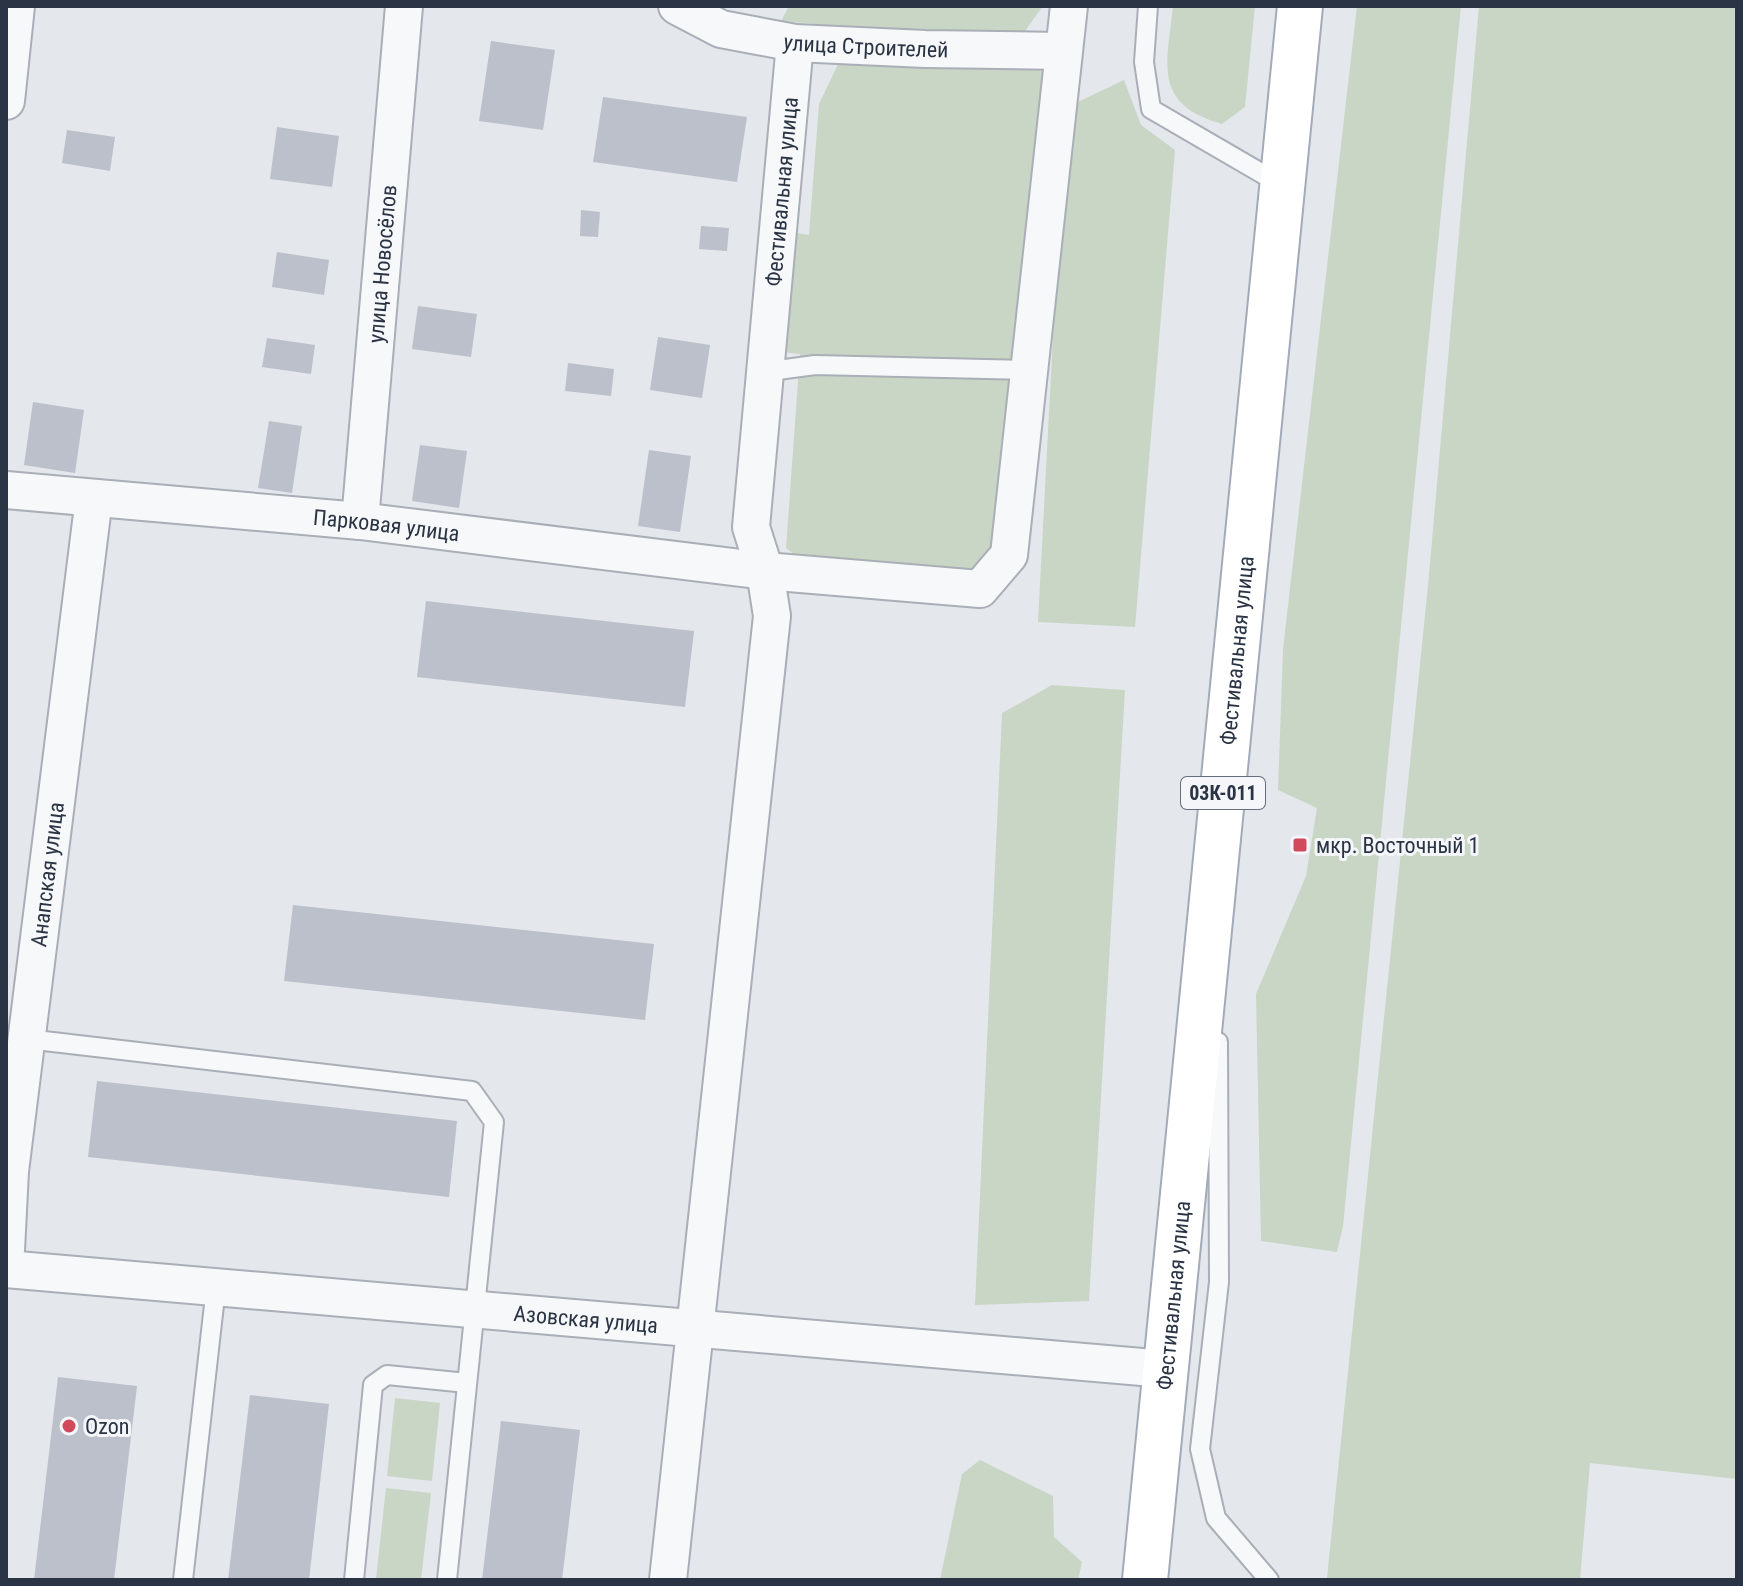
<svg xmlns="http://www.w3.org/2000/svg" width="1743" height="1586" viewBox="0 0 1743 1586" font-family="'Roboto Condensed',sans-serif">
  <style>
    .green { fill: #c9d6c5 }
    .building { fill: #bbc0ca }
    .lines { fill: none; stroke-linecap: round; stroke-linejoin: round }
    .service-casing { stroke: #a9aeb7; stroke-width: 22 }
    .minor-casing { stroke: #a9aeb7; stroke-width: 40 }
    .primary-casing { stroke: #a3abb8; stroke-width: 48 }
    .service { stroke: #f7f8fa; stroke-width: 18 }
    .minor { stroke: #f7f8fa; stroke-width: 36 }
    .primary { stroke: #fff; stroke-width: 44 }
    .poi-dot { fill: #d1495b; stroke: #f4f6f9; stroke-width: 3 }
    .labels { text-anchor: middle; stroke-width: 6; stroke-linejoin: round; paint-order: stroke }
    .shield { fill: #f4f6f9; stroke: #676e7b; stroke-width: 2 }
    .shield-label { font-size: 20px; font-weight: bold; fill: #2b3445 }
    .street-label { font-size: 22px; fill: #2b3445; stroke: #f4f6f9 }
    .poi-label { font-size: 22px; fill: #2b3445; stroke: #f4f6f9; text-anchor: start }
  </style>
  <rect width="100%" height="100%" fill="#e4e7ec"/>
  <g class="green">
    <polygon points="789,6 1043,6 1022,35 974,38 781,21"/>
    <path d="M1173 6H1255L1245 107 1222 124C1152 104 1167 64 1173 6Z"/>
    <polygon points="1357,6 1461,6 1343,1226 1337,1252 1261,1241 1256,994 1306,876 1317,808 1278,790 1283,649"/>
    <polygon points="1479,6 1737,6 1737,1479 1590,1463 1580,1580 1330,1580 1327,1578 1428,586"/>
    <polygon points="840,60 1031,62 1051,78 998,555 971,580 805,563 786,548 800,354 774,351 784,231 809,235 819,104"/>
    <polygon points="1124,80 1141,125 1175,150 1135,627 1038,622 1065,108"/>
    <polygon points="1052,685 1125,690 1089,1301 975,1305 1002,713"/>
    <polygon points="395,1398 440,1403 432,1481 387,1476"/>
    <polygon points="980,1460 1053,1496 1054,1537 1082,1562 1078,1580 940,1580 962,1474"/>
    <polygon points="386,1488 431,1493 421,1580 376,1579"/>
  </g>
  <g class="building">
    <polygon points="491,41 555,50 543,130 479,121"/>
    <polygon points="603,97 747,117 737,182 593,162"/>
    <polygon points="277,127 339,136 332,187 270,179"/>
    <polygon points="67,130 115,137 110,171 62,163"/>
    <polygon points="581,210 600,212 598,237 580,236"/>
    <polygon points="701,226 729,228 727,251 699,249"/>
    <polygon points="277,252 329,260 324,295 272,287"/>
    <polygon points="418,306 477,314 471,357 412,349"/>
    <polygon points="658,337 710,345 702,398 650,390"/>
    <polygon points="267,338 315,345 311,374 262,367"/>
    <polygon points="568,363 614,369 611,396 565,391"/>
    <polygon points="33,402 84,410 75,473 24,465"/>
    <polygon points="269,421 302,426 292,493 258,488"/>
    <polygon points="420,445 467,451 459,508 412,501"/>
    <polygon points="649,450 691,456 680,532 638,526"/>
    <polygon points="426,601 694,631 685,707 417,677"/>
    <polygon points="293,905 654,944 645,1020 284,981"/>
    <polygon points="97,1081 457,1121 449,1197 88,1157"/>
    <polygon points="58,1377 137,1386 114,1580 34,1580"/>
    <polygon points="250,1395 329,1404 309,1580 228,1580"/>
    <polygon points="501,1421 580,1430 562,1580 482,1580"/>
  </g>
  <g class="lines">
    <defs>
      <g id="service">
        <polyline points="1148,6 1144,62 1151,109 1280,184"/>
        <polyline points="763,372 815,365 1027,370"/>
        <polyline points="27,1039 472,1091 494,1122 447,1580"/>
        <polyline points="1218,1042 1219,1282 1200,1449 1216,1518 1269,1580"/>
        <polyline points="183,1580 216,1287"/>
        <polyline points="354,1580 373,1385 387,1375 467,1383"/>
      </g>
      <g id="minor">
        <path id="s1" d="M677 6 721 29 795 43 925 49 1063 51"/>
        <polyline points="6,101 16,6"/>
        <path id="s2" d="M6 490 360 521 765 571 980 589 1009 555 1069 6"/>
        <path id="s3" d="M360 521 404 6"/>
        <path id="s4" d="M6 1250 10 1171 94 498"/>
        <path id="s5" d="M6 1269 1165 1369"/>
        <path id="s6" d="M668 1580 772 616 765 571 751 527 795 43"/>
      </g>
      <g id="primary">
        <path id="s7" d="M1145 1580 1300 6"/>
      </g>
    </defs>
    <use href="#service" class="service-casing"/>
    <use href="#minor" class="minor-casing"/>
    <use href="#primary" class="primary-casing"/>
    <use href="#service" class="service"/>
    <use href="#minor" class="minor"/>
    <use href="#primary" class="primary"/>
  </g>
  <g class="poi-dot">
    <rect x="1292" y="837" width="16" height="16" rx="4"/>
    <circle cx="69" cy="1426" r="8"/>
  </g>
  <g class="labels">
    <rect class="shield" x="1181" y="777" width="84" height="32" rx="6"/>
    <g class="shield-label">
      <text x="1223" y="800">03К-011</text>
    </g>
    <g class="street-label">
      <text dy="8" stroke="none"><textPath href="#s1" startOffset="196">улица Строителей</textPath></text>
      <text dy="8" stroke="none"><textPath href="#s6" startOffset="1398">Фестивальная улица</textPath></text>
      <text dy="8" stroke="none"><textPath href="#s3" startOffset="258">улица Новосёлов</textPath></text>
      <text dy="8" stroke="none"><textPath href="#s2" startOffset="382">Парковая улица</textPath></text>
      <text dy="8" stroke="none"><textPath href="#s7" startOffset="934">Фестивальная улица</textPath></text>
      <text dy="8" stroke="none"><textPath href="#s4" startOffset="378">Анапская улица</textPath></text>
      <text dy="8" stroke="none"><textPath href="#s7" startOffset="286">Фестивальная улица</textPath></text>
      <text dy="8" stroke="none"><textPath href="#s5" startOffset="582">Азовская улица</textPath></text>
    </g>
    <g class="poi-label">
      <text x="1316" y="853">мкр. Восточный 1</text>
      <text x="85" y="1434">Ozon</text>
    </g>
  </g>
  <rect width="1743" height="1586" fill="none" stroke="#2b3445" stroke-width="16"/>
</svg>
